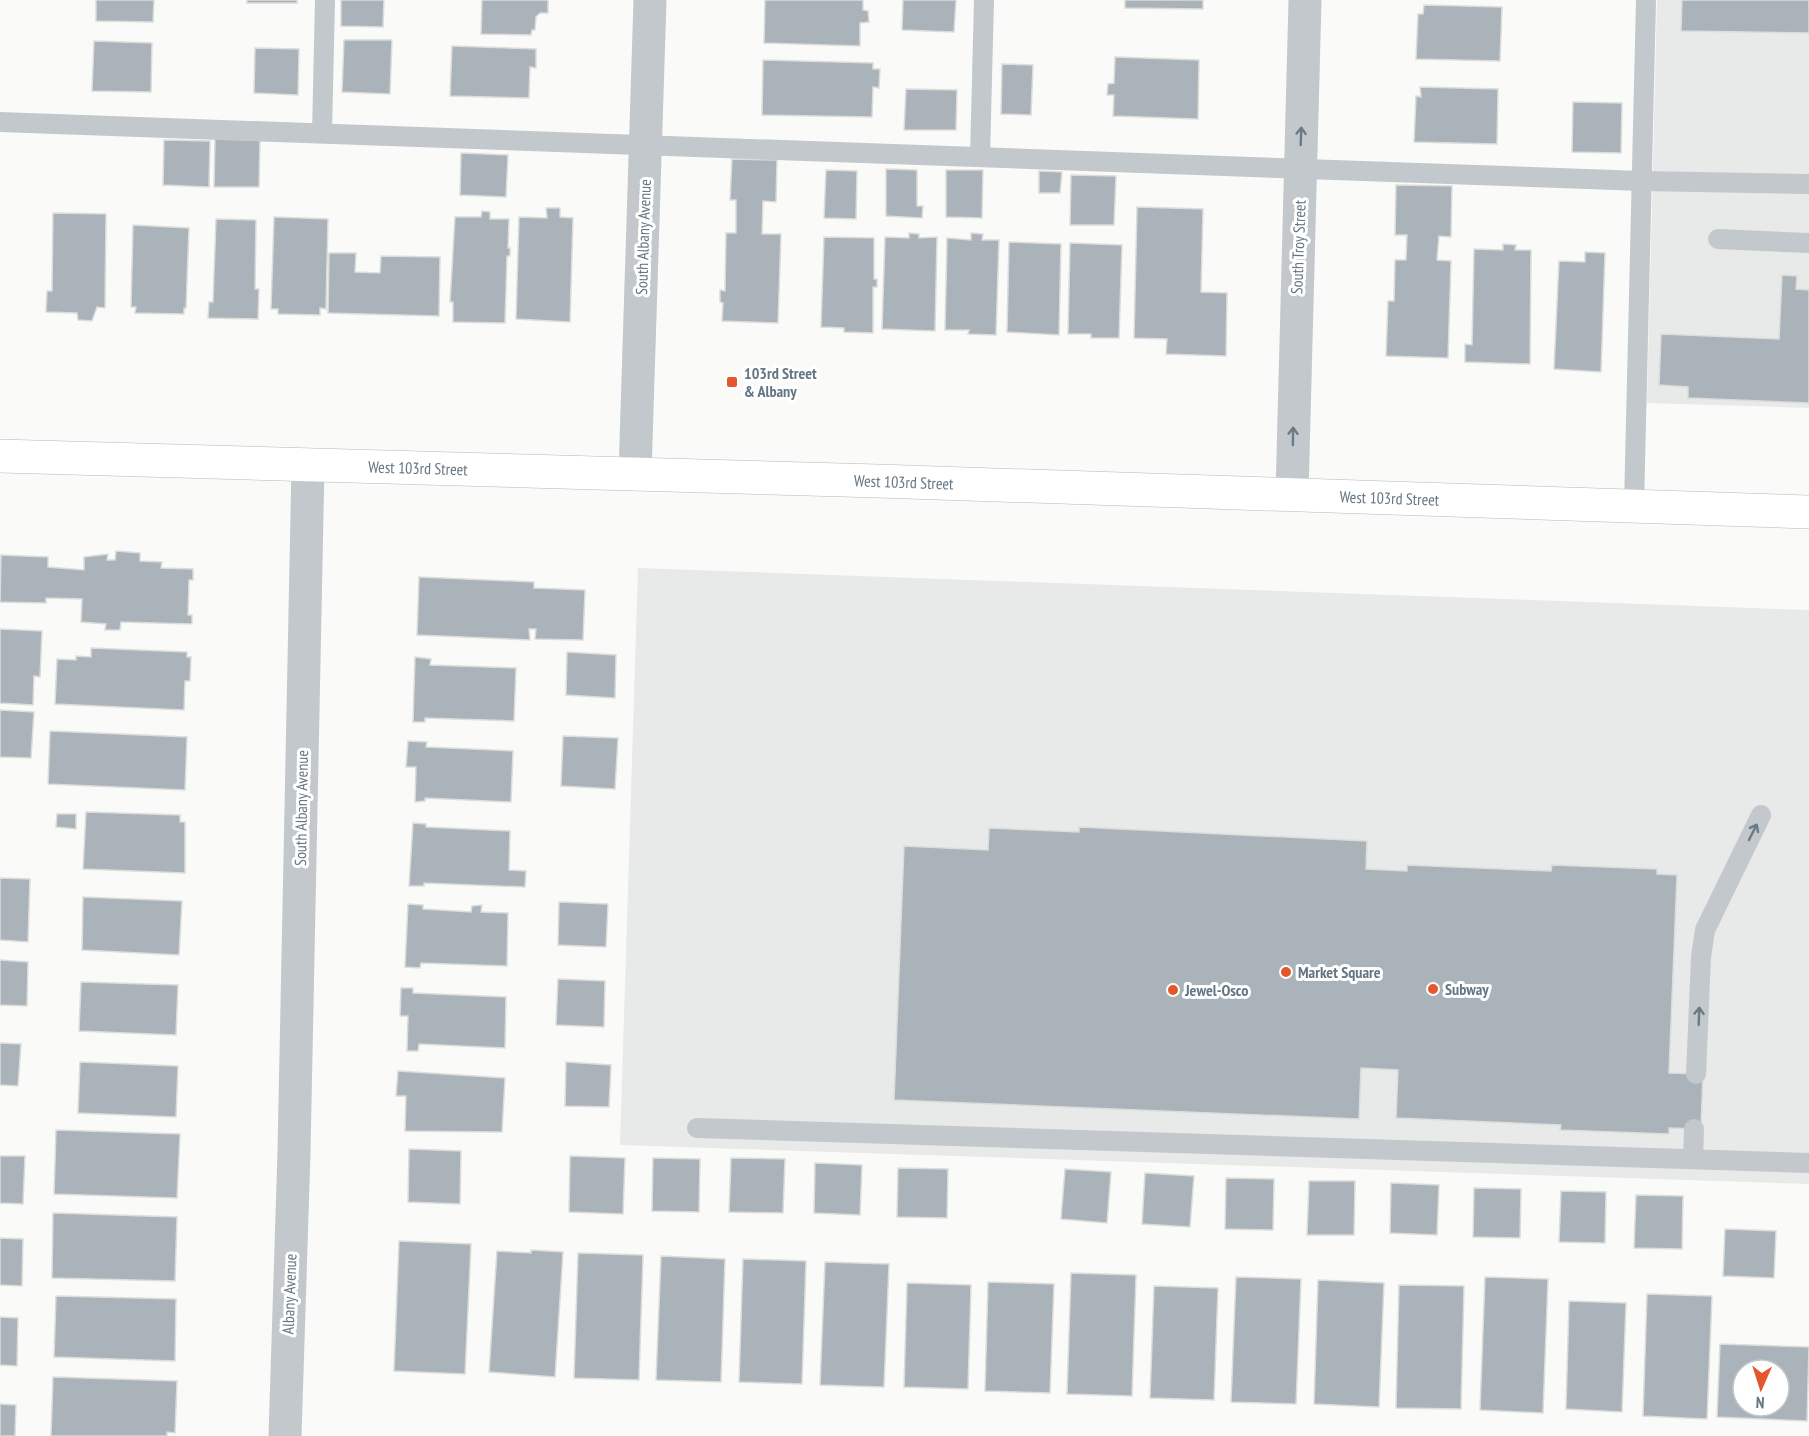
<svg xmlns="http://www.w3.org/2000/svg" width="1809" height="1436" viewBox="0 0 1809 1436" font-family="'PT Sans Narrow',sans-serif">
  <style>
    .built { fill: #e8e9e9 }
    .building { fill: #aab3b9; stroke: #dcdcda; stroke-width: 1.5; fill-rule: evenodd }
    .lines { fill: none; stroke-linecap: round; stroke-linejoin: round }
    .secondary-casing { stroke: #b3babf; stroke-width: 34 }
    .service { stroke: #c3c8cc; stroke-width: 20 }
    .minor { stroke: #c3c8cc; stroke-width: 33 }
    .secondary { stroke: #fff; stroke-width: 33 }
    .oneway { stroke: #6a7a87 }
    .poi-dot { fill: #e4572e; stroke: #fff; stroke-width: 2 }
    .labels { text-anchor: middle; stroke-width: 6; stroke-linejoin: round; paint-order: stroke }
    .street-label { font-size: 16px; fill: #657683; stroke: #fff }
    .poi-label { font-size: 16px; font-weight: bold; fill: #657683; stroke: #fff; text-anchor: start }
  </style>
  <rect width="100%" height="100%" fill="#fafaf8"/>
  <g class="built">
    <polygon points="1657,0 1809,0 1809,408 1647,403"/>
    <polygon points="638,568 1809,610 1809,1184 620,1145"/>
  </g>
  <g class="building">
    <polygon points="96,0 154,0 153,22 96,21"/>
    <rect x="247" y="0" width="50" height="3"/>
    <polygon points="341,0 384,0 383,27 341,26"/>
    <polygon points="482,0 548,0 548,13 540,13 536,17 535,30 532,30 531,35 481,34"/>
    <polygon points="765,0 863,0 863,10 868,11 869,22 860,23 860,46 764,43"/>
    <polygon points="903,0 956,0 954,32 902,30"/>
    <polygon points="1125,0 1203,0 1203,9 1125,8"/>
    <polygon points="1682,0 1809,0 1809,33 1681,31"/>
    <polygon points="1424,5 1502,7 1500,61 1416,59 1418,14 1423,14"/>
    <polygon points="344,40 392,40 390,94 342,92"/>
    <polygon points="94,41 152,43 151,92 92,91"/>
    <polygon points="452,46 536,49 536,68 530,67 529,98 450,96"/>
    <polygon points="255,48 299,49 298,95 254,93"/>
    <polygon points="1115,57 1199,60 1198,119 1113,116 1114,95 1107,95 1108,84 1114,83"/>
    <polygon points="763,60 873,63 873,69 880,69 879,88 873,87 872,117 762,115"/>
    <polygon points="1002,64 1033,65 1031,115 1001,114"/>
    <polygon points="1420,87 1498,89 1497,144 1414,142 1416,96 1421,97"/>
    <polygon points="906,89 957,90 956,130 904,130"/>
    <polygon points="1573,102 1622,103 1621,153 1572,152"/>
    <polygon points="215,139 260,140 259,187 214,187"/>
    <polygon points="164,140 210,141 209,187 163,185"/>
    <polygon points="461,153 508,155 506,197 460,195"/>
    <polygon points="732,159 777,160 776,202 763,201 762,234 781,234 778,323 722,321 723,303 720,302 720,290 725,291 726,233 736,233 736,200 730,200"/>
    <polygon points="886,169 917,170 917,206 923,206 922,218 886,216"/>
    <polygon points="826,170 857,171 856,219 824,218"/>
    <polygon points="946,170 983,170 982,218 946,217"/>
    <polygon points="1039,171 1062,172 1060,193 1039,193"/>
    <polygon points="1071,175 1116,176 1114,225 1070,225"/>
    <polygon points="1396,185 1452,186 1451,237 1439,236 1437,260 1451,261 1448,358 1386,356 1388,301 1394,301 1395,260 1406,260 1407,235 1395,235"/>
    <polygon points="1137,207 1203,209 1201,292 1227,293 1226,356 1166,354 1167,339 1134,338"/>
    <polygon points="546,208 560,208 560,217 573,218 570,322 516,319 519,217 547,218"/>
    <polygon points="482,211 490,212 490,219 509,219 508,248 510,248 510,256 507,256 505,323 453,322 453,302 450,302 455,217 481,217"/>
    <polygon points="53,213 106,214 105,308 97,307 92,321 78,320 77,313 46,312 47,291 52,291"/>
    <polygon points="274,217 328,219 326,309 320,308 320,315 278,314 278,309 271,309"/>
    <polygon points="216,219 256,220 255,289 259,289 258,319 208,318 209,302 213,302"/>
    <polygon points="133,225 189,228 186,308 184,308 184,314 135,313 136,307 131,307"/>
    <polygon points="909,233 919,234 919,238 937,237 935,331 882,329 885,237 909,238"/>
    <polygon points="971,233 983,234 982,240 999,240 996,335 968,334 969,330 945,330 947,238 971,240"/>
    <polygon points="824,237 874,238 874,279 877,279 877,287 873,287 873,333 844,332 844,328 821,327"/>
    <polygon points="1009,242 1061,244 1059,335 1007,332"/>
    <polygon points="1070,243 1122,245 1119,338 1091,338 1091,334 1068,334"/>
    <polygon points="1503,244 1516,245 1515,250 1531,250 1530,364 1465,362 1465,344 1472,345 1474,249 1503,250"/>
    <polygon points="1585,252 1605,253 1601,372 1554,369 1559,261 1585,262"/>
    <polygon points="329,253 356,253 355,272 380,273 381,256 440,257 439,316 328,313"/>
    <polygon points="1782,275 1797,276 1796,289 1809,290 1809,403 1688,398 1688,387 1659,385 1661,334 1779,339"/>
    <polygon points="116,551 140,553 140,561 162,562 161,568 193,569 193,580 189,580 188,615 192,615 192,624 121,622 120,630 105,630 106,624 81,622 82,599 46,598 46,603 0,602 1,555 48,557 48,567 84,570 84,557 108,554 107,560 115,560"/>
    <polygon points="419,577 534,582 534,588 585,590 583,640 535,639 536,629 529,629 530,640 417,635"/>
    <polygon points="0,629 42,631 40,677 34,676 33,705 0,703"/>
    <polygon points="91,648 187,652 187,657 191,657 190,681 185,681 184,710 55,704 57,659 76,660 76,656 91,657"/>
    <polygon points="567,652 616,655 615,698 566,695"/>
    <polygon points="415,657 431,659 430,665 516,668 514,721 425,718 425,722 413,722"/>
    <polygon points="0,710 34,712 31,758 0,757"/>
    <polygon points="50,731 187,737 185,790 48,784"/>
    <polygon points="563,736 618,738 615,789 561,786"/>
    <polygon points="408,741 427,742 426,747 513,751 511,802 425,798 425,801 415,802 416,767 406,767"/>
    <polygon points="86,812 180,815 180,822 185,822 185,873 83,869"/>
    <polygon points="57,814 76,814 76,829 56,827"/>
    <polygon points="413,823 426,824 426,827 510,831 509,870 526,871 525,887 424,883 424,886 409,886"/>
    <polygon points="1079,827 1367,841 1366,869 1407,871 1407,865 1551,871 1552,865 1657,869 1657,874 1677,875 1669,1073 1703,1074 1701,1129 1669,1128 1669,1134 1560,1130 1561,1125 1396,1118 1398,1070 1361,1068 1359,1119 894,1100 904,846 988,850 989,828 1079,832"/>
    <polygon points="0,878 30,879 28,942 0,940"/>
    <polygon points="83,897 182,901 179,955 82,950"/>
    <polygon points="559,902 608,904 606,947 558,945"/>
    <polygon points="408,904 423,905 423,909 471,912 472,906 482,905 481,912 508,913 507,966 421,963 420,968 405,967"/>
    <polygon points="0,960 28,962 27,1006 0,1005"/>
    <polygon points="558,979 605,981 604,1027 556,1025"/>
    <polygon points="81,982 178,985 176,1035 79,1031"/>
    <polygon points="401,988 413,988 413,993 506,997 505,1048 419,1044 418,1051 407,1051 408,1016 400,1016"/>
    <polygon points="0,1043 21,1044 18,1086 0,1085"/>
    <polygon points="80,1062 178,1066 176,1117 78,1113"/>
    <polygon points="566,1062 611,1065 609,1107 565,1106"/>
    <polygon points="398,1071 505,1078 502,1132 405,1131 406,1096 396,1096"/>
    <polygon points="56,1130 180,1134 177,1198 54,1194"/>
    <polygon points="409,1149 461,1151 460,1204 408,1202"/>
    <polygon points="0,1156 25,1156 23,1204 0,1203"/>
    <polygon points="570,1156 625,1158 623,1214 569,1212"/>
    <polygon points="653,1158 700,1159 699,1212 652,1211"/>
    <polygon points="731,1158 785,1159 783,1213 729,1212"/>
    <polygon points="815,1163 862,1165 860,1215 814,1213"/>
    <polygon points="898,1168 948,1169 947,1218 897,1217"/>
    <polygon points="1065,1169 1111,1172 1107,1223 1061,1219"/>
    <polygon points="1145,1173 1194,1176 1190,1227 1142,1224"/>
    <polygon points="1226,1178 1274,1179 1273,1230 1225,1229"/>
    <polygon points="1309,1181 1355,1181 1354,1235 1307,1235"/>
    <polygon points="1391,1183 1439,1185 1437,1235 1390,1233"/>
    <polygon points="1474,1188 1521,1189 1520,1238 1473,1237"/>
    <polygon points="1561,1191 1606,1192 1605,1243 1559,1242"/>
    <polygon points="1636,1195 1683,1196 1682,1249 1634,1248"/>
    <polygon points="53,1213 177,1217 175,1281 52,1278"/>
    <polygon points="1725,1229 1776,1231 1774,1278 1723,1276"/>
    <polygon points="0,1238 23,1239 22,1286 0,1285"/>
    <polygon points="399,1241 471,1244 465,1374 394,1371"/>
    <polygon points="531,1250 563,1252 555,1377 489,1372 497,1251 531,1253"/>
    <polygon points="578,1253 643,1255 639,1380 574,1378"/>
    <polygon points="661,1256 725,1259 721,1382 656,1380"/>
    <polygon points="743,1259 806,1261 802,1384 739,1382"/>
    <polygon points="825,1262 889,1264 884,1387 820,1385"/>
    <polygon points="1071,1273 1136,1275 1132,1396 1067,1394"/>
    <polygon points="1236,1277 1301,1279 1296,1404 1231,1402"/>
    <polygon points="1485,1277 1548,1279 1543,1413 1480,1410"/>
    <polygon points="1318,1280 1384,1283 1379,1407 1314,1404"/>
    <polygon points="988,1282 1054,1284 1050,1393 985,1391"/>
    <polygon points="907,1283 971,1285 968,1389 904,1387"/>
    <polygon points="1399,1285 1464,1286 1461,1409 1396,1408"/>
    <polygon points="1154,1286 1218,1288 1214,1400 1150,1398"/>
    <polygon points="1647,1294 1712,1296 1707,1419 1643,1416"/>
    <polygon points="56,1296 176,1299 175,1361 54,1357"/>
    <polygon points="1569,1301 1626,1303 1622,1412 1566,1409"/>
    <polygon points="0,1317 18,1318 17,1366 0,1365"/>
    <path d="M1720 1344 1809 1347 1807 1421 1717 1417ZM1743 1370H1779V1406H1743Z"/>
    <polygon points="53,1377 177,1381 175,1433 167,1432 167,1436 51,1436"/>
    <polygon points="0,1404 16,1405 15,1436 0,1436"/>
  </g>
  <g class="lines">
    <defs>
      <g id="secondary">
        <path id="s1" d="M0 456 878 481 1809 512"/>
      </g>
    </defs>
    <use href="#secondary" class="secondary-casing"/>
    <g class="service">
      <polyline points="0,122 1642,181 1809,184"/>
      <polyline points="322,133 325,0"/>
      <polyline points="980,157 984,0"/>
      <polyline points="1718,239 1809,243"/>
      <polyline points="1634,506 1646,0"/>
      <polyline points="1696,1074 1701,957 1705,930 1761,815"/>
      <polyline points="697,1128 1809,1163"/>
      <polyline points="1693,1158 1694,1129"/>
    </g>
    <g class="minor">
      <polyline points="635,474 650,0"/>
      <polyline points="1292,494 1305,0"/>
      <polyline points="285,1436 294,1152 308,465"/>
    </g>
    <use href="#secondary" class="secondary"/>
  </g>
  <defs><path id="oneway-shaft" d="M-6 0H5M1.5-3L5.5 0L1.5 3" fill="none" stroke-width="1.6" stroke-linecap="round" stroke-linejoin="round" transform="scale(1.5)"/></defs>
  <g class="oneway">
    <use href="#oneway-shaft" transform="translate(1301 136) rotate(-88)"/>
    <use href="#oneway-shaft" transform="translate(1293 436) rotate(-89)"/>
    <use href="#oneway-shaft" transform="translate(1753 832) rotate(-63)"/>
    <use href="#oneway-shaft" transform="translate(1699 1016) rotate(-88)"/>
  </g>
  <g class="poi-dot">
    <rect x="726" y="376" width="12" height="12" rx="3"/>
    <circle cx="1286" cy="972" r="6"/>
    <circle cx="1433" cy="989" r="6"/>
    <circle cx="1173" cy="990" r="6"/>
  </g>
  <g class="labels">
    <g class="street-label">
      <text transform="translate(643 237) rotate(-88)" y="6">South Albany Avenue</text>
      <text transform="translate(1298 247) rotate(-88)" y="6">South Troy Street</text>
      <text dy="6" stroke="none"><textPath href="#s1" startOffset="418">West 103rd Street</textPath></text>
      <text dy="6" stroke="none"><textPath href="#s1" startOffset="904">West 103rd Street</textPath></text>
      <text dy="6" stroke="none"><textPath href="#s1" startOffset="1390">West 103rd Street</textPath></text>
      <text transform="translate(301 808) rotate(-89)" y="6">South Albany Avenue</text>
      <text transform="translate(289 1294) rotate(-88)" y="6">Albany Avenue</text>
    </g>
    <g class="poi-label">
      <text x="744" y="379">103rd Street<tspan x="744" dy="18">&amp; Albany</tspan></text>
      <text x="1298" y="978">Market Square</text>
      <text x="1445" y="995">Subway</text>
      <text x="1185" y="996">Jewel-Osco</text>
    </g>
  </g>
  <g transform="translate(1761 1388) rotate(183)"><circle r="28" fill="#ffffff" stroke="#c1c8cd" stroke-width="1.5"/>
  <path d="M0-4.5L10 22L0 15L-10 22Z" fill="#e4572e"/>
  <text y="-9" font-size="16" font-weight="bold" text-anchor="middle" fill="#657683">N</text>
  </g>
</svg>
